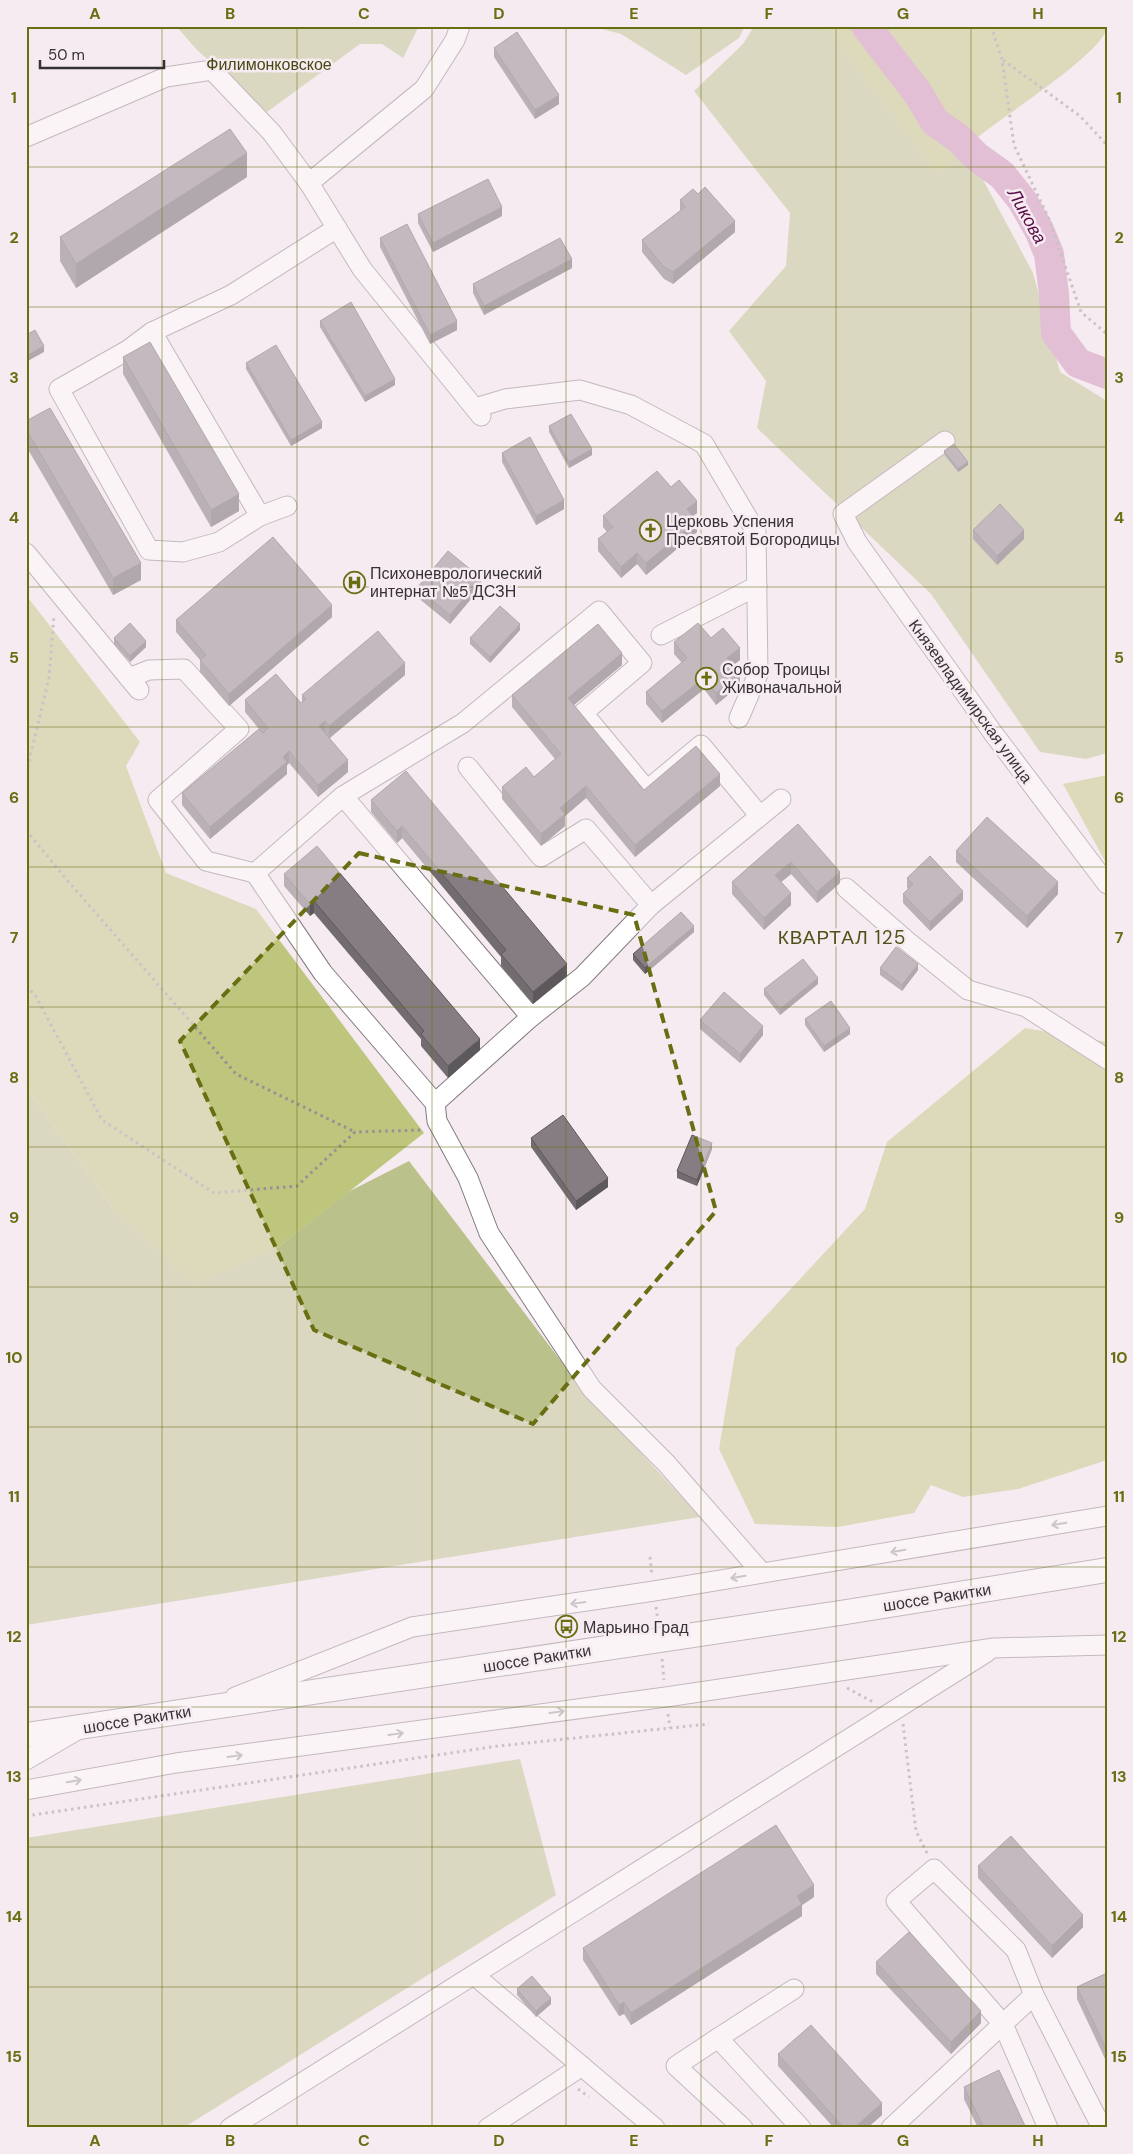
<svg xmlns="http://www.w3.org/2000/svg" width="1133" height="2154" viewBox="0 0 1133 2154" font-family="'DM Sans',sans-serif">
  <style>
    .green { fill: #bbc18a }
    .forest { fill: #bec57c }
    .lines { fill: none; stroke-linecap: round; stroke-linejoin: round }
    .river { stroke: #c98ab4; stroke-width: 30 }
    .minor-casing { stroke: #847b81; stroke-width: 21 }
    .major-casing { stroke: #847b81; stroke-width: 26 }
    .path { stroke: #979094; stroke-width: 3; stroke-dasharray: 2.5 4; stroke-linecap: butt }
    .minor { stroke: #fff; stroke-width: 19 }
    .major { stroke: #fff; stroke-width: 24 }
    .wall { fill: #726c70 }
    .shaded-wall { fill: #5d585b }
    .building { fill: #857d82; stroke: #5d585b }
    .oneway { stroke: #9a989a }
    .marked { fill: none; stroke: #686e12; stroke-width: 4; stroke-dasharray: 10 6; stroke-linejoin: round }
    .grid { fill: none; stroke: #686e12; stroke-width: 1; stroke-opacity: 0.55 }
    .labels { text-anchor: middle; stroke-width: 5; stroke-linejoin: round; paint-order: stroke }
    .park-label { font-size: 16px; fill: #464913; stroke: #f5ebf1 }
    .poi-label { font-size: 16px; fill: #363234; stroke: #f5ebf1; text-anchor: start }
    .street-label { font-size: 16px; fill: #363234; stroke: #f5ebf1 }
    .water-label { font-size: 18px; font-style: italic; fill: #590c46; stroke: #f5ebf1 }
    .quarter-label { font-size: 19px; letter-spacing: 1px; fill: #4e5217; stroke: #f5ebf1 }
    .neatline { fill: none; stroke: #686e12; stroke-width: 2 }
    .grid-label { font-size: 16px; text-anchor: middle; font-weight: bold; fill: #686e12 }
  </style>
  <rect width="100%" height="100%" fill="#f5ebf1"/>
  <g class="green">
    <polygon points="176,26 419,26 403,58 382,44 360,44 267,112 197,50"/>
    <polygon points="590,26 745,26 739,38 686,75 621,34"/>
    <polygon points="754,26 841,26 895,98 980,174 1033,273 1060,372 1107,401 1107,753 1086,759 1040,752 931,594 757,428 766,381 729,331 786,266 790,213 694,91 743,44"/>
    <polygon points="26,1088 113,1208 277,1248 348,1192 409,1161 583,1390 700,1517 26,1625"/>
    <polygon points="520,1759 556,1895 183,2128 26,2128 26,1838"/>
  </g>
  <g class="forest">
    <path d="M825 26H1107C1107 51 1000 118 978 137 965 148 952 161 939 173Z"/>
    <polygon points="26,595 140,742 126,766 166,873 256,909 424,1133 277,1248 193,1283 113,1208 26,1088"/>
    <polygon points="1107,775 1107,865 1063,784"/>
    <polygon points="1025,1028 1107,1042 1107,1460 1018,1489 963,1497 931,1485 914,1513 838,1527 755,1524 719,1449 736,1348 865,1209 887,1142"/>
  </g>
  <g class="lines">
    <polyline class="river" points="866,26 917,92 935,122 958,138 977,157 1002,175 1022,200 1039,230 1049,254 1054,294 1056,333 1078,363 1107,374"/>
    <defs>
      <g id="minor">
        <polyline points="26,137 166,77 212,70 272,133 309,183 362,269 481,416"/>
        <polyline points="309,183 424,89 455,40 460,26"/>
        <polyline points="152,332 260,516"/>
        <polyline points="475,408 505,399 580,390 631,405 704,444 756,532 758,674 739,718"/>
        <polyline points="945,441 843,514 857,542 993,733 1107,884"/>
        <polyline points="287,506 260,516 219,542 183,552 149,550 59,389 128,350 152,332 231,295 337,228"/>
        <polyline points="26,553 139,690"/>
        <polyline points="661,635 757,586"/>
        <polyline points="129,678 149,670 184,669 239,729 158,800 206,861 255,873 323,973 435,1103 437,1121 468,1178 489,1233 592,1389 666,1463 762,1573"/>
        <polyline points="468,767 541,857 586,829 651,905"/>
        <polyline points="343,796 531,1017"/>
        <polyline points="255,873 343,796 463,723 599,611 642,663 583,713 647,790 701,745 760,816"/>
        <polyline points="846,888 907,941 968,990 1026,1007 1107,1059"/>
        <polyline points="435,1103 531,1017 582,977 651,905 781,799"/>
        <polyline points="235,1697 412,1627 654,1591 1107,1516"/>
        <polyline points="26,1760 79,1729"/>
        <polyline points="26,1790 176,1763 666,1697 994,1648 1107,1645"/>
        <polyline points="474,1975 655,2128"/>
        <polyline points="1034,1995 1102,2128"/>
        <polyline points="718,2038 794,1989"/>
        <polyline points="230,2128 987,1652"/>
        <polyline points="488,2128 582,2066"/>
        <polyline points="743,2128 676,2066 718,2038 801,2128"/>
        <polyline points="891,2128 1034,1995 1016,1950 934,1869 896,1901 1003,2024 1048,2128"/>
      </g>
      <polyline id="major" points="26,1735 840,1613 1107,1570"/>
    </defs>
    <use href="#minor" class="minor-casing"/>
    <use href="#major" class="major-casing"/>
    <g class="path">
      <polyline points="991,26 1002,60 1014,145 1049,219 1081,312 1107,334"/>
      <polyline points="1003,60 1080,116 1107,145"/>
      <polyline points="26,774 49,678 54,615"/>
      <polyline points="26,830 67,880 236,1074 355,1132"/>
      <polyline points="26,986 35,995 102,1120 214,1193 297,1186 355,1132 423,1130"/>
      <polyline points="650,1557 652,1576"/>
      <polyline points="656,1607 658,1621"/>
      <polyline points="662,1659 664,1680"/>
      <polyline points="847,1688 875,1703"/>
      <polyline points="668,1714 670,1728"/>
      <polyline points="903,1724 916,1831 928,1855"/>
      <polyline points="26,1816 498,1746 709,1724"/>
      <polyline points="578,2089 589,2097"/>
    </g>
    <use href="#minor" class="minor"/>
    <use href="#major" class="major"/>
  </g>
  <g class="wall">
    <polygon points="494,48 559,104 535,119 494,57"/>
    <polygon points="247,177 76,288 60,261 60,237"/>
    <polygon points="680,200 735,232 673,284 664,279 642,252 642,240 680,211"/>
    <polygon points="418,214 502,216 433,252 418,223"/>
    <polygon points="380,238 457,330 430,344 380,247"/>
    <polygon points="572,268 484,315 473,293 473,284"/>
    <polygon points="320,321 395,385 365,402 320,327"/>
    <polygon points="123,357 239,511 211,527 123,374"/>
    <polygon points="246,363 322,428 291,446 246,369"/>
    <polygon points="26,421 141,580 113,595 26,446"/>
    <polygon points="549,426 592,455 569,468 549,432"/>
    <polygon points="944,451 968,465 958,472 944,454"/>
    <polygon points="502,453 564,509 536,525 502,462"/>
    <polygon points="671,487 697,513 693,516 697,532 646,575 637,564 621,578 598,551 598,539 607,532 603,527 603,516"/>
    <polygon points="973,530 1024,539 997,565 973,539"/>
    <polygon points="481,587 450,624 417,597 417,588"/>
    <polygon points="332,617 229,706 200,672 200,660 176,632 176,620"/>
    <polygon points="520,630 490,663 470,644 470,638"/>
    <polygon points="114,638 146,647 130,662 114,644"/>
    <polygon points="711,638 740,660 733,665 740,685 716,705 704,689 662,723 646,704 646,692 682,663 674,654 674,642"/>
    <polygon points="622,665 574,705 644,790 720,786 635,857 586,798 565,816 565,826 541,846 502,799 502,787 534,777 555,759 512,707 512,695"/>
    <polygon points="405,675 330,738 348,772 318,797 289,763 287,765 287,774 210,839 182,805 182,793 259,729 245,712 245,700 301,703 302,702 302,695"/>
    <polygon points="406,771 567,976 533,1004 501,966 501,957 402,838 397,843 371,812 371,800"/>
    <polygon points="798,824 840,883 817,903 791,874 781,882 791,905 764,930 732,894 732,882"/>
    <polygon points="956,851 1058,894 1027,928 956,862"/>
    <polygon points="284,874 480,1050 448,1078 421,1046 421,1039 314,913 310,916 284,886"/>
    <polygon points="907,878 963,900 930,931 903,903 903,894 908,889 907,887"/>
    <polygon points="694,932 645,974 633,960 633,954"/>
    <polygon points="880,968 918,970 902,991 880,975"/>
    <polygon points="818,984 780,1015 764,995 764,989"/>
    <polygon points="805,1019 850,1034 824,1052 805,1025"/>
    <polygon points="700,1020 763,1035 740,1063 700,1029"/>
    <polygon points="531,1138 608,1187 576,1210 531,1147"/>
    <polygon points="712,1149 697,1186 677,1178 677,1171"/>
    <polygon points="978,1866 1083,1927 1052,1958 978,1878"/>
    <polygon points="814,1897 802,1905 802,1916 631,2025 624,2014 619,2016 583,1960 583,1948"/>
    <polygon points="876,1962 981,2023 951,2054 876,1974"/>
    <polygon points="1107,1973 1107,2063 1077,1999 1077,1987"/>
    <polygon points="517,1989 551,2004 536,2017 517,1995"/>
    <polygon points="778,2054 882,2115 867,2128 834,2128 778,2066"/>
    <polygon points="964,2087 1026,2128 978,2128 964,2099"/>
  </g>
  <g class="shaded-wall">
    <polygon points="559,95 559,104 535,119 535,110"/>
    <polygon points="247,153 247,177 76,288 76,264"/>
    <polygon points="502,207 502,216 433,252 433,243"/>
    <polygon points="735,221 735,232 673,284 673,272"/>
    <polygon points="572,259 572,268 484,315 484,306"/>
    <polygon points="457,321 457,330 430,344 430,335"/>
    <polygon points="44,346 44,352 26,362 26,356"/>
    <polygon points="395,379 395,385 365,402 365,396"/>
    <polygon points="322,422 322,428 291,446 291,440"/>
    <polygon points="592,449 592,455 569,468 569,462"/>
    <polygon points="968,462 968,465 958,472 958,469"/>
    <polygon points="239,494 239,511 211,527 211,510"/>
    <polygon points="564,500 564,509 536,525 536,516"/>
    <polygon points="697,501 697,513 687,521 687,509"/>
    <polygon points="697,521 697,532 646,575 646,563"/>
    <polygon points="1024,530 1024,539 997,565 997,556"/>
    <polygon points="637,553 637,564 621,578 621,567"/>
    <polygon points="141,563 141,580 113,595 113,578"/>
    <polygon points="481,578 481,587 450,624 450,615"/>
    <polygon points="332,605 332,617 229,706 229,694"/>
    <polygon points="520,624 520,630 490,663 490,657"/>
    <polygon points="146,641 146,647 130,662 130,656"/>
    <polygon points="740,648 740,660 727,670 727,658"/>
    <polygon points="622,653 622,665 568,710 568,698"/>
    <polygon points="405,663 405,675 329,738 329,726"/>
    <polygon points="740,673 740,685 716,705 716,693"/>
    <polygon points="704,678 704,689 662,723 662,711"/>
    <polygon points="325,721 325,733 319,726"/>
    <polygon points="289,751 289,763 287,765 287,774 210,839 210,827"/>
    <polygon points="348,760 348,772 318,797 318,785"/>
    <polygon points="720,774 720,786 635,857 635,845"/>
    <polygon points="586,786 586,798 565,816 565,826 541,846 541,834 560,808"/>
    <polygon points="402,826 402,838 397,843 397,831"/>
    <polygon points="791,862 791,874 775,887 775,875"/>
    <polygon points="840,872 840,883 817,903 817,892"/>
    <polygon points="1058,882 1058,894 1027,928 1027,916"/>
    <polygon points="963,891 963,900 930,931 930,922"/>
    <polygon points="791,893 791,905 764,930 764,918"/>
    <polygon points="314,901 314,913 310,916 310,904"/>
    <polygon points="694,926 694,932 645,974 645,968"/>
    <polygon points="567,964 567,976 533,1004 533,992"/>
    <polygon points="918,964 918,970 902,991 902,985"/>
    <polygon points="818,978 818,984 780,1015 780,1009"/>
    <polygon points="763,1026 763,1035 740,1063 740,1054"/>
    <polygon points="850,1028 850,1034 824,1052 824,1046"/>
    <polygon points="480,1039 480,1050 448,1078 448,1066"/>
    <polygon points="712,1143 712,1149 697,1186 697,1180"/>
    <polygon points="608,1178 608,1187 576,1210 576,1201"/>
    <polygon points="814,1885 814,1897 802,1905 802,1916 631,2025 631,2013 797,1896"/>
    <polygon points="1083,1915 1083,1927 1052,1958 1052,1946"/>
    <polygon points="551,1998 551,2004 536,2017 536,2011"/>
    <polygon points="624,2002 624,2014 619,2016 619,2005"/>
    <polygon points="981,2011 981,2023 951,2054 951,2042"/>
    <polygon points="882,2103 882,2115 867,2128 854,2128"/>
  </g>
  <g class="building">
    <polygon points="517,32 559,95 535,110 494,48"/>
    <polygon points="230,129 247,153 76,264 60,237"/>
    <polygon points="488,179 502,207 433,243 418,214"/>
    <polygon points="705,187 735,221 673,272 664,267 642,240 685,207 680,200 693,189 698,194"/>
    <polygon points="407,224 457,321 430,335 380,238"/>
    <polygon points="560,238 572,259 484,306 473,284"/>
    <polygon points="351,302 395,379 365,396 320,321"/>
    <polygon points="35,330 44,346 26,356 26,335"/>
    <polygon points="150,342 239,494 211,510 123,357"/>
    <polygon points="276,345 322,422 291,440 246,363"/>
    <polygon points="50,408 141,563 113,578 26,429 26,421"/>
    <polygon points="571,414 592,449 569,462 549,426"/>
    <polygon points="530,437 564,500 536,516 502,453"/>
    <polygon points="954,444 968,462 958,469 944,451"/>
    <polygon points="657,471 671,487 679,480 697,501 687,509 697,521 646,563 637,553 621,567 598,539 613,527 603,516"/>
    <polygon points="1000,504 1024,530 997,556 973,530"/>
    <polygon points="273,537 332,605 229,694 200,660 206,655 176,620"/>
    <polygon points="448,551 481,578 450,615 417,588"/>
    <polygon points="500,606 520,624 490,657 470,638"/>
    <polygon points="130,623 146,641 130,656 114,638"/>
    <polygon points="698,623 711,638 723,628 740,648 727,658 740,673 716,693 704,678 662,711 646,692 687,658 674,642"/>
    <polygon points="598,624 622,653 568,698 644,790 696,746 720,774 635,845 586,786 560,808 565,814 541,834 502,787 526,767 534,777 561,754 512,695"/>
    <polygon points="378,631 405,663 329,726 325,721 319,726 348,760 318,785 289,751 283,757 287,762 210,827 182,793 259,729 263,733 268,728 245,700 276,674 301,703 306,699 302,695"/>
    <polygon points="406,771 567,964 533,992 501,954 506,950 402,826 397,831 371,800"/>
    <polygon points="987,817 1058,882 1027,916 956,851"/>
    <polygon points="798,824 840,872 817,892 791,862 775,875 791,893 764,918 732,882"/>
    <polygon points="317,846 480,1039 448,1066 421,1034 424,1031 314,901 310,904 284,874"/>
    <polygon points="930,856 963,891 930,922 903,894 913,884 907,878"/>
    <polygon points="681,912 694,926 645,968 633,954"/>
    <polygon points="896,947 918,964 902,985 880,968"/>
    <polygon points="803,959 818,978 780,1009 764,989"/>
    <polygon points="724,992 763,1026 740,1054 700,1020"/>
    <polygon points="831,1001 850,1028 824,1046 805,1019"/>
    <polygon points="563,1115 608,1178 576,1201 531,1138"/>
    <polygon points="692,1135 712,1143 697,1180 677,1171"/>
    <polygon points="776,1825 814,1885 797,1896 802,1904 631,2013 624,2002 619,2005 583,1948"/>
    <polygon points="1011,1836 1083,1915 1052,1946 978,1866"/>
    <polygon points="909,1932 981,2011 951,2042 876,1962"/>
    <polygon points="1107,1973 1107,2051 1077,1987"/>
    <polygon points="532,1976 551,1998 536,2011 517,1989"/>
    <polygon points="811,2025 882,2103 854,2128 844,2128 778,2054"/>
    <polygon points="999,2070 1026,2128 984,2128 964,2087"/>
  </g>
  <defs><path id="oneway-shaft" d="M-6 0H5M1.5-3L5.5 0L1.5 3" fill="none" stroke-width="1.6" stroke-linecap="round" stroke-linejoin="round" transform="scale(1.25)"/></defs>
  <g class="oneway">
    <use href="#oneway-shaft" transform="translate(1059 1524) rotate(170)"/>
    <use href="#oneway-shaft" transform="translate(898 1551) rotate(170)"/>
    <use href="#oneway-shaft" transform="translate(738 1577) rotate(171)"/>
    <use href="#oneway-shaft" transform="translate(578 1603) rotate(172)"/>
    <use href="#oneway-shaft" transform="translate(557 1712) rotate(-8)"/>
    <use href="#oneway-shaft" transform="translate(396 1734) rotate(-8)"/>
    <use href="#oneway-shaft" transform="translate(235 1756) rotate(-8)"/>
    <use href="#oneway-shaft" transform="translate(74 1781) rotate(-10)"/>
  </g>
  <path d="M0 0H1133V2154H0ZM359 853 634 915 716 1211 533 1424 314 1330 180 1041Z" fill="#f5ebf1" fill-opacity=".55" fill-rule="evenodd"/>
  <path class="marked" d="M359 853 634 915 716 1211 533 1424 314 1330 180 1041Z"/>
  <path class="grid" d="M162 26V2128M297 26V2128M432 26V2128M566 26V2128M701 26V2128M836 26V2128M971 26V2128M26 167H1107M26 307H1107M26 447H1107M26 587H1107M26 727H1107M26 867H1107M26 1007H1107M26 1147H1107M26 1287H1107M26 1427H1107M26 1567H1107M26 1707H1107M26 1847H1107M26 1987H1107"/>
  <defs>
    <symbol id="church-ring" viewBox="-11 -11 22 22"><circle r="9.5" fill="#f5ebf1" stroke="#686e12" stroke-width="1.5"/><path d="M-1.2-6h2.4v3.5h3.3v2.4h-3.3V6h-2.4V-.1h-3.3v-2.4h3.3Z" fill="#686e12"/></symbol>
    <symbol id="hospital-ring" viewBox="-11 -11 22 22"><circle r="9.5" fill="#f5ebf1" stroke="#686e12" stroke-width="1.5"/><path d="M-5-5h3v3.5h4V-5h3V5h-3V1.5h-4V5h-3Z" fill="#686e12"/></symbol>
    <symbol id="bus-ring" viewBox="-11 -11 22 22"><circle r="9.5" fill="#f5ebf1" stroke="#686e12" stroke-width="1.5"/><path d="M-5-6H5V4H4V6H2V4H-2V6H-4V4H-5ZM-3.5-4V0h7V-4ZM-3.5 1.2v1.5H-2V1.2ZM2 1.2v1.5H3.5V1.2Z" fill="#686e12"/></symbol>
  </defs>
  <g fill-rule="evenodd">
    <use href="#church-ring" x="638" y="518" width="25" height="25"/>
    <use href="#hospital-ring" x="342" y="570" width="25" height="25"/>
    <use href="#church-ring" x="694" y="666" width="25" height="25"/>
    <use href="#bus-ring" x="554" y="1614" width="25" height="25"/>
  </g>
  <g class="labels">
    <g class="park-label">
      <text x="269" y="70">Филимонковское</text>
    </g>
    <g class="poi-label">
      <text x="666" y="527">Церковь Успения<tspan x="666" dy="18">Пресвятой Богородицы</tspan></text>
      <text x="370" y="579">Психоневрологический<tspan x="370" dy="18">интернат №5 ДСЗН</tspan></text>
      <text x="722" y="675">Собор Троицы<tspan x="722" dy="18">Живоначальной</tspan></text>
      <text x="583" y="1633">Марьино Град</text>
    </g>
    <g class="street-label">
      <text transform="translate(971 701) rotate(54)" y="6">Князевладимирская улица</text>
      <text transform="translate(937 1597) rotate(-9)" y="6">шоссе Ракитки</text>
      <text transform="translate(537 1658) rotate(-9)" y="6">шоссе Ракитки</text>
      <text transform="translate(137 1719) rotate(-9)" y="6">шоссе Ракитки</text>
    </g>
    <g class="water-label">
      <text transform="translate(1027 216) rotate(61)" y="6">Ликова</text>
    </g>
    <g class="quarter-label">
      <text x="842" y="944">КВАРТАЛ 125</text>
    </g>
  </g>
  <rect width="1133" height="2154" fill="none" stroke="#f5ebf1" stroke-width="55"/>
  <path d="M40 60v8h124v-8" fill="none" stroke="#363234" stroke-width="2.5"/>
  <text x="48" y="60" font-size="15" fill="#363234" stroke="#f5ebf1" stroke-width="4" paint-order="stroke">50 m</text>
  <rect x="28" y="28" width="1078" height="2098" class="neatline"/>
  <g class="grid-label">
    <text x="95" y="19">A</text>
    <text x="230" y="19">B</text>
    <text x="364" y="19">C</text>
    <text x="499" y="19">D</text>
    <text x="634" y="19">E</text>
    <text x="769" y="19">F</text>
    <text x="903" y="19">G</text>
    <text x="1038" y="19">H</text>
    <text x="14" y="103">1</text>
    <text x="1119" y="103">1</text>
    <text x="14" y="243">2</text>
    <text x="1119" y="243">2</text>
    <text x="14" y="383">3</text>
    <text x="1119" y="383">3</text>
    <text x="14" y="523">4</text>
    <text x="1119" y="523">4</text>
    <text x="14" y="663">5</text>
    <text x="1119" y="663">5</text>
    <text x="14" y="803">6</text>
    <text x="1119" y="803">6</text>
    <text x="14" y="943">7</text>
    <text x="1119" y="943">7</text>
    <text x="14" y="1083">8</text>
    <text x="1119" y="1083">8</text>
    <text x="14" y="1223">9</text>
    <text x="1119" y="1223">9</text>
    <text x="14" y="1363">10</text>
    <text x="1119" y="1363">10</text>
    <text x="14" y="1502">11</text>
    <text x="1119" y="1502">11</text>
    <text x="14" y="1642">12</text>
    <text x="1119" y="1642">12</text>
    <text x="14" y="1782">13</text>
    <text x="1119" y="1782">13</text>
    <text x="14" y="1922">14</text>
    <text x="1119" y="1922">14</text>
    <text x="14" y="2062">15</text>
    <text x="1119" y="2062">15</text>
    <text x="95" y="2146">A</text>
    <text x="230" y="2146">B</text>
    <text x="364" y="2146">C</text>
    <text x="499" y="2146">D</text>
    <text x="634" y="2146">E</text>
    <text x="769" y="2146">F</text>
    <text x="903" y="2146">G</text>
    <text x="1038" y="2146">H</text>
  </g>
</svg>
